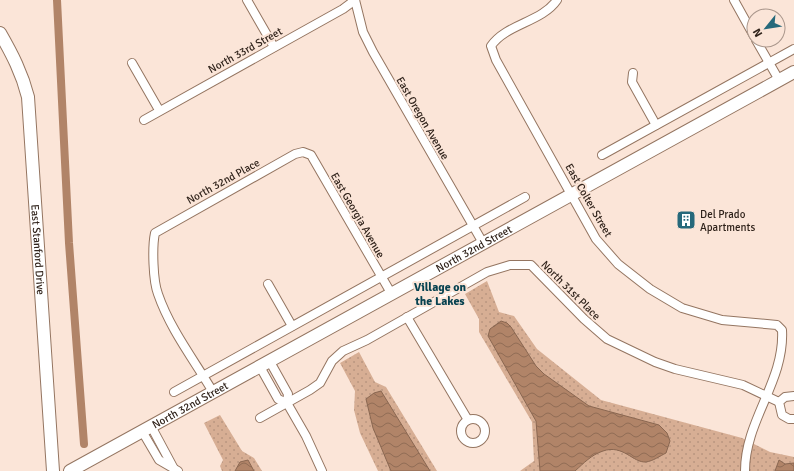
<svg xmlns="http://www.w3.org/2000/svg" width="794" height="471" viewBox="0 0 794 471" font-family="Signika,sans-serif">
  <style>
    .grass { fill: url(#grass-dots) }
    .water { fill: url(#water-waves); stroke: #8a6751 }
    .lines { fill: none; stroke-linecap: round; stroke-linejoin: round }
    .canal { stroke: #b18468; stroke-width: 8 }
    .street-casing { stroke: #947561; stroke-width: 10 }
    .secondary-casing { stroke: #947561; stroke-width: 14 }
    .street { stroke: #fff; stroke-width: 8 }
    .secondary { stroke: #fff; stroke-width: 12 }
    .labels { text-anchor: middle; stroke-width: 4; stroke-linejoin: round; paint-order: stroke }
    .street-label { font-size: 11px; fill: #30231b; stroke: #fbe5d8 }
    .poi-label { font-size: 11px; fill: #30231b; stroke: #fbe5d8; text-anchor: start }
    .neighbourhood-label { font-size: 12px; font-weight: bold; fill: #074250; stroke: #fbe5d8 }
  </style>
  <defs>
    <pattern id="grass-dots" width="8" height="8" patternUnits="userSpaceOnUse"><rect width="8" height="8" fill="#d7ae94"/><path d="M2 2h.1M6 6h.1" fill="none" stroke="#b9957f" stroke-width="1.8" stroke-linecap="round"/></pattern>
    <pattern id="water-waves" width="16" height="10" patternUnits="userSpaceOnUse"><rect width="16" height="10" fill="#b18468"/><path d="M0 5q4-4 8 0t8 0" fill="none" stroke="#906c55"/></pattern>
  </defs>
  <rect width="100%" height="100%" fill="#fbe5d8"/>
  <g class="grass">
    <polygon points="487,281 499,312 514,316 537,349 601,400 742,438 770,452 794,457 794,471 520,471 534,461 532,422 479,332 479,319 465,294"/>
    <polygon points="359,352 375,382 386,387 437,471 378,471 360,433 354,410 355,391 340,363"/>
    <polygon points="220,415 242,451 254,458 262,471 222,471 220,466 223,460 204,423"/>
  </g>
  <g class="water">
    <path d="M501 321 507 323 511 327 536 366 544 374 589 406 659 425 667 433 670 441 666 453C660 456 653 461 646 462 633 463 623 444 603 451 591 455 584 463 575 471H540L536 421 488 336 490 329Z"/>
    <polygon points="381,391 430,471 391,471 373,428 366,399 374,393"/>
    <polygon points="248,460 254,471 235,471 240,462"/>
    <polygon points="779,460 785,464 794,463 794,471 775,471"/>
  </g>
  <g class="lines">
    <polyline class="canal" points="57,0 69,243 84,444"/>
    <defs>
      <g id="street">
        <polyline points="247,0 274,47"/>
        <polyline points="355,0 363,32 373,52 483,243"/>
        <path d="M557 0C542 22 506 24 491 46L496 60 596 239 618 264 650 289 682 308 722 320 777 325 782 330C785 381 745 420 745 471"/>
        <polyline points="734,0 754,36"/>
        <polyline points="756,40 779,80"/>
        <polyline points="132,63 159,110"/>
        <polyline points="633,73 632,82 656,125"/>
        <polyline points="144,120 343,9 355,0"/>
        <polyline points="602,155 794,49"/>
        <polyline points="268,284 292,326"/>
        <polyline points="407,317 468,420"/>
        <polyline points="269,360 288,394 287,403"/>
        <polyline points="259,365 278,399 287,403 306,436 322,471"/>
        <polyline points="174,392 525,197"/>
        <path d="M213 392C194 360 170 329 158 294 153 281 152 247 155 233L295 154 303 152 311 155 391 293"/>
        <polyline points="794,396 785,397 779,402 782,415 789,419 794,419"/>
        <polyline points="260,418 310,390 320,383 332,361 343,351 367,340 487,272 510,265 531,265 584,319 607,339 655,362 675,369 743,385 779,402"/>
        <circle cx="473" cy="431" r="12"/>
        <polyline points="151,426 173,467"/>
        <polyline points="142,431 159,460 178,471"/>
      </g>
      <g id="secondary">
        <path id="s1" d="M0 33C12 54 22 73 28 97L53 471"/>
        <path id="s2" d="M70 471 794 72"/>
      </g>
    </defs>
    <use href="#street" class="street-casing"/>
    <use href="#secondary" class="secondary-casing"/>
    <use href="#street" class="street"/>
    <use href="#secondary" class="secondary"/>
  </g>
  <defs>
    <symbol id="building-square" viewBox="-11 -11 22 22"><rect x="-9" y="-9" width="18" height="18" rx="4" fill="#26697b" stroke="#fbe5d8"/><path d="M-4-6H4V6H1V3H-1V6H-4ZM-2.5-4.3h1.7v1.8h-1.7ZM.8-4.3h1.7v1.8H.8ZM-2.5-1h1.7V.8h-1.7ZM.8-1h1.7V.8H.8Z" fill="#fff"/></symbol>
  </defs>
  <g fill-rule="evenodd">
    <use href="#building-square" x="675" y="209" width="22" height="22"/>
  </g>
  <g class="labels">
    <g class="street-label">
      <text transform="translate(245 50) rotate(-29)" y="4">North 33rd Street</text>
      <text transform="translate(423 118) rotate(60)" y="4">East Oregon Avenue</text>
      <text transform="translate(223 181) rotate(-29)" y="4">North 32nd Place</text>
      <text transform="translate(589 200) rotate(60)" y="4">East Colter Street</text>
      <text transform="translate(358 215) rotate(60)" y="4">East Georgia Avenue</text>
      <text dy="4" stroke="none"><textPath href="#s2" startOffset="461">North 32nd Street</textPath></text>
      <text dy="4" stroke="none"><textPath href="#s1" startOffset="223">East Stanford Drive</textPath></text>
      <text transform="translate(571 290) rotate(45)" y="4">North 31st Place</text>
      <text dy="4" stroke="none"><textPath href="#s2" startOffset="137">North 32nd Street</textPath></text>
    </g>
    <g class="poi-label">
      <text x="700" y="218">Del Prado<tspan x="700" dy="13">Apartments</tspan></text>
    </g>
    <g class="neighbourhood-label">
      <text x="440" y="291">Village on<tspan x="440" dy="14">the Lakes</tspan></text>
    </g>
  </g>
  <g transform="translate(766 28) rotate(240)"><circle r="19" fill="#fbe5d8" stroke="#aa978c"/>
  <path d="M0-3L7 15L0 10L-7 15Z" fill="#26697b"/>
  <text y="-6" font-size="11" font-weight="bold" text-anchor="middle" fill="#30231b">N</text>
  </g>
</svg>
